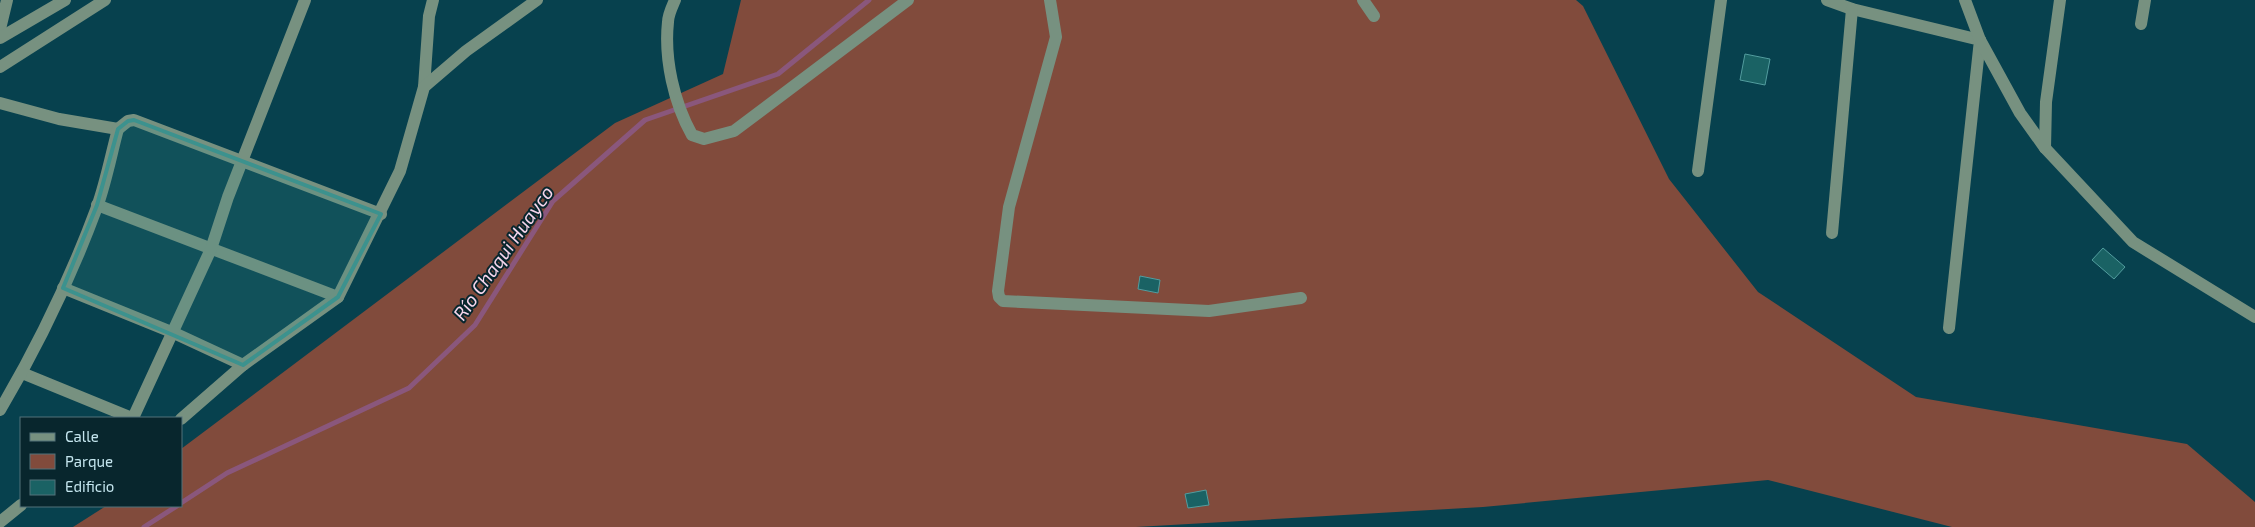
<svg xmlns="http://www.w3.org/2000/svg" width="2255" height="527" viewBox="0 0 2255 527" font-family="'Exo 2',sans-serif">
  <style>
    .green { fill: #814b3c }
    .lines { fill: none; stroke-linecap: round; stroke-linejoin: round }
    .stream { stroke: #8a577c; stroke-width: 5 }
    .building { fill: #1a6264; stroke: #529c9e }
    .minor { stroke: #779180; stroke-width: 12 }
    .marked { fill: #3c928e; fill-opacity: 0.2; stroke: #3c928e; stroke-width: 4; stroke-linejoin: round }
    .labels { text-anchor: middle; stroke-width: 4; stroke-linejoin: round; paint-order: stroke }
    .water-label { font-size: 19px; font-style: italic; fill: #f6d6ec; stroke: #08262d }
  </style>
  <rect width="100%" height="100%" fill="#07414e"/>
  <polygon class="green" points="741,0 1576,0 1583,6 1669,179 1758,292 1916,397 2187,444 2255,502 2255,527 1952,527 1768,480 1483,507 1136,527 73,527 106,506 181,506 181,449 615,123 723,74"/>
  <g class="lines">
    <g class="stream">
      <polyline points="181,503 227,473 409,388 475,325 553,201 645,120 778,74 869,0"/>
      <polyline points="144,527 177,506"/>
    </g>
  </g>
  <g class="building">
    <polygon points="1745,54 1770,59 1765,85 1740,80"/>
    <polygon points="2103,248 2125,267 2114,279 2092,260"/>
    <polygon points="1140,276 1160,280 1158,293 1138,289"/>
    <polygon points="1206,490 1209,505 1188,508 1185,494"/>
  </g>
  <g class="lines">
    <g class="minor">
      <path d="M675 0C672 7 668 15 668 22 664 59 674 103 692 135L704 139 734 131 908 0"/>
      <polyline points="1050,0 1056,37 1009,207 998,291 999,297 1003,301 1209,311 1301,298"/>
      <polyline points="1363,0 1374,16"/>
      <polyline points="1827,0 1852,9 1980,40 1949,328"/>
      <polyline points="1965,0 1980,40 2020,113 2045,148 2133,242 2255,317"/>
      <polyline points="2141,24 2145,0"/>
      <polyline points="0,29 7,0"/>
      <polyline points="0,38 65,0"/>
      <polyline points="0,67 105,0"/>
      <polyline points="424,87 429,16 433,0"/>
      <polyline points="0,103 59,119 118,129 128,121 134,120 381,214"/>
      <polyline points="2045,148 2046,102 2060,0"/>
      <polyline points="1698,171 1721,0"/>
      <polyline points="97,205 338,297"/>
      <polyline points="1832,233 1852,9"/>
      <polyline points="63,288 174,333 243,365"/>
      <polyline points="22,373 132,418"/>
      <path d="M0 410C38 346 71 277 97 207 106 182 111 155 118 129"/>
      <polyline points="133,418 211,249 228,197 305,0"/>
      <polyline points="181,419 243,365 338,297 400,171 424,87 466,51 537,0"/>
      <polyline points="0,522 21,505"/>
    </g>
  </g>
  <path class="marked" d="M134 120 381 214 338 297 243 365 63 288 97 205 118 129 128 121Z"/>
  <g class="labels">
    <g class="water-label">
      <text transform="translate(503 253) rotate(-55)" y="7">Río Chaqui Huayco</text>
    </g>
  </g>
  <rect x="20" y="417" width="162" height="90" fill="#08262d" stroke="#53727a"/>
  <rect x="30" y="433" width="25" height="8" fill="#779180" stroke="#53727a"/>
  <text x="65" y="442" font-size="15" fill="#c4e5ee">Calle</text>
  <rect x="30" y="454" width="25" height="15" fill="#814b3c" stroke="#53727a"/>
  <text x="65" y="467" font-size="15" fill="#c4e5ee">Parque</text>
  <rect x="30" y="480" width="25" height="15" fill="#1a6264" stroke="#53727a"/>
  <text x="65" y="492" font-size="15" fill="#c4e5ee">Edificio</text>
</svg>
